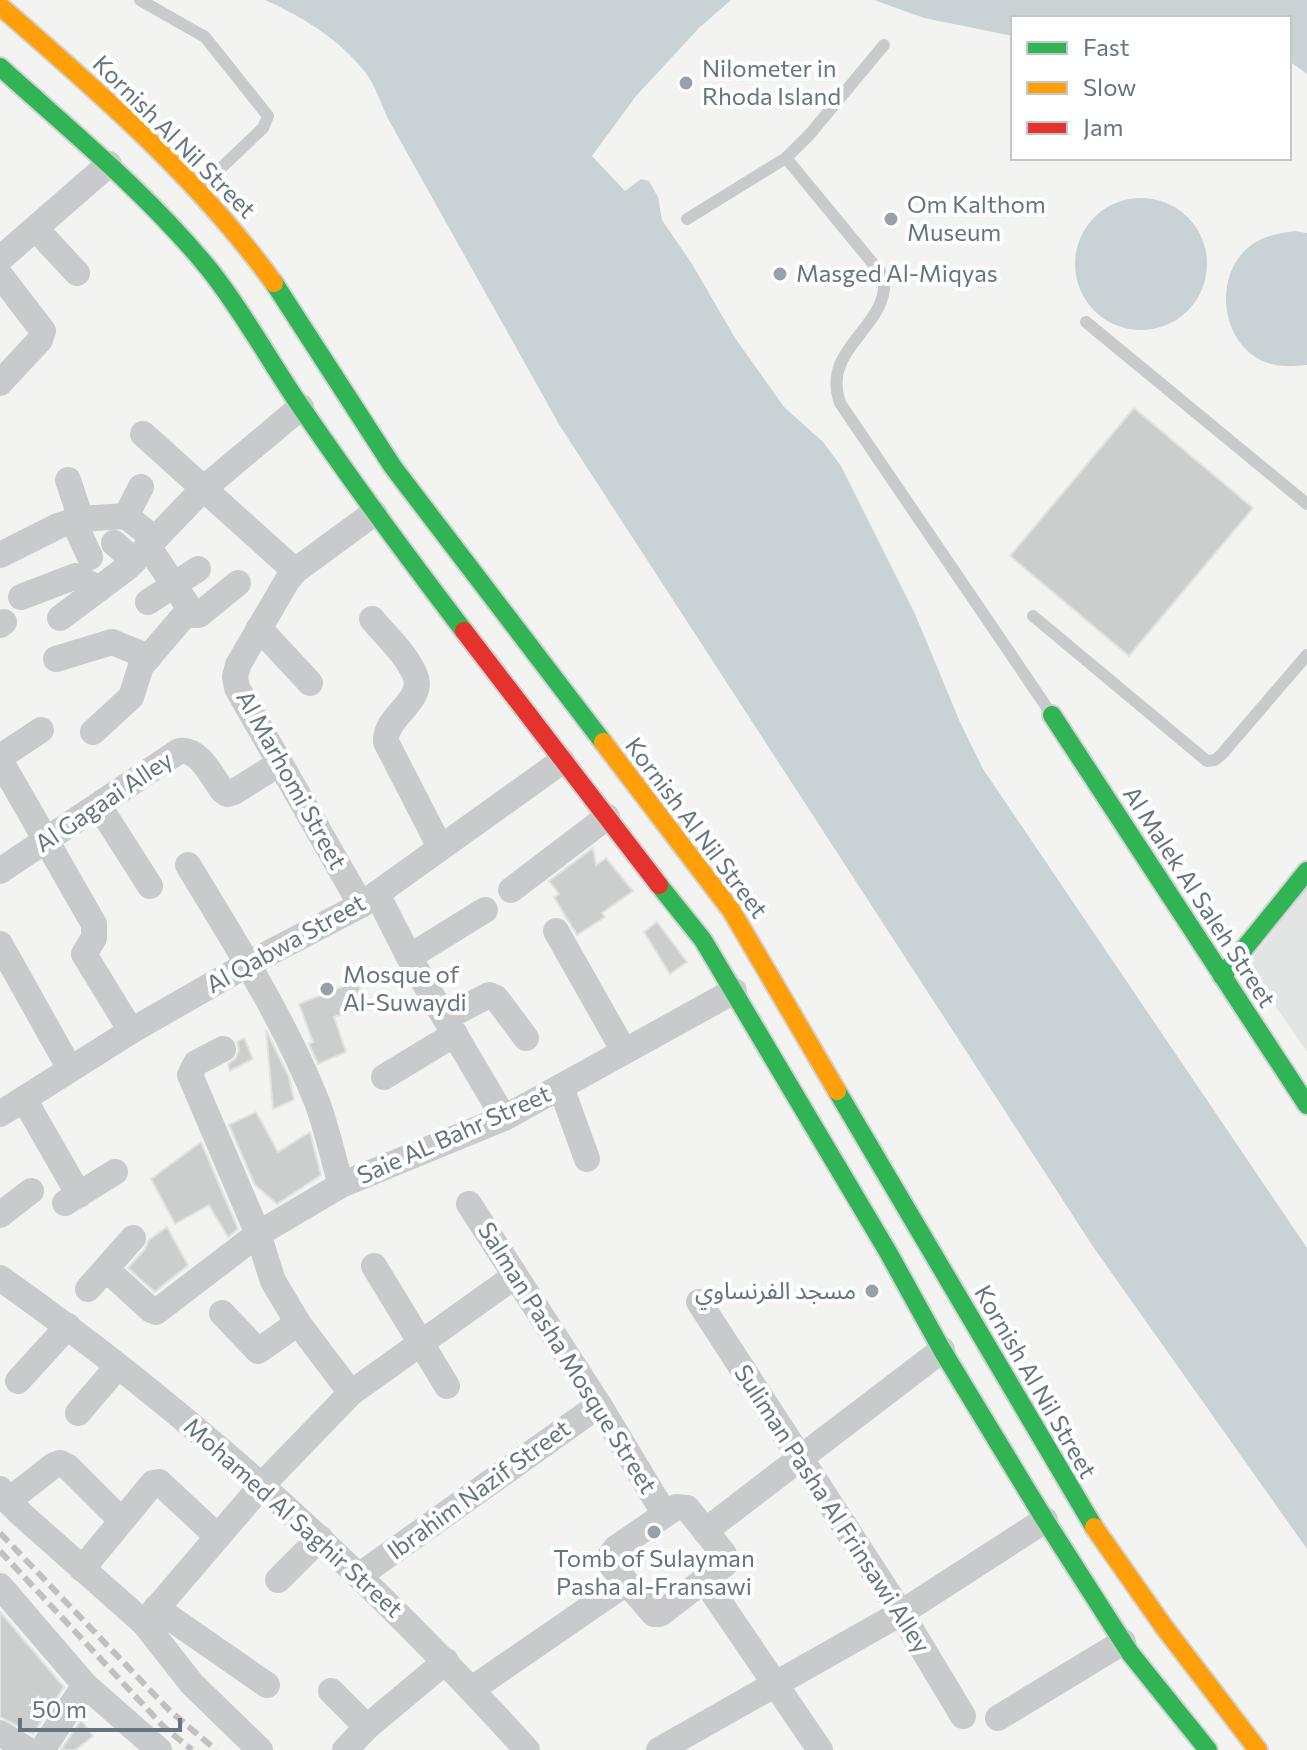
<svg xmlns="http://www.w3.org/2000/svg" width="1307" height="1750" viewBox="0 0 1307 1750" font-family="Commissioner,'Noto Sans Arabic',sans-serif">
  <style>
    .built { fill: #e3e5e4 }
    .water { fill: #c9d2d4 }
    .building { fill: #cbcecd; stroke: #e2e3e1; stroke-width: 2 }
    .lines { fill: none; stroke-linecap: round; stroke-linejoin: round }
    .fast-casing { stroke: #d1d2d2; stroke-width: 22 }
    .slow-casing { stroke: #d1d2d2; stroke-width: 22 }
    .jam-casing { stroke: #d1d2d2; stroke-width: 22 }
    .lane { stroke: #c8cacb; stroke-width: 12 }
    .street { stroke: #c8cacb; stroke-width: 26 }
    .fast { stroke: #30b455; stroke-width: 18 }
    .slow { stroke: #ff9f0a; stroke-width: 18 }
    .jam { stroke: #e5322d; stroke-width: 18 }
    .rail { stroke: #bfc0c1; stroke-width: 6; stroke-dasharray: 12 6; stroke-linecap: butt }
    .poi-dot { fill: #96a1a8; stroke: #fff; stroke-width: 3 }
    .labels { text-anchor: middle; stroke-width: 8; stroke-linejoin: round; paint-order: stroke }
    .poi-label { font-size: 24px; fill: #647481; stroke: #fff; text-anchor: start }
    .street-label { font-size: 24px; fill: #647481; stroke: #fff }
  </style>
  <rect width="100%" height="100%" fill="#f3f4f1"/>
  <polygon class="built" points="1307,887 1307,1052 1247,965"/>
  <g class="water">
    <path d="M265 0H731L699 28 636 96 592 156 625 191 641 179 649 181 658 197 662 220 692 264 735 338 784 407 823 442 841 466 915 614 960 722 983 769 1307 1248V1549L1094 1248 560 426 387 117C381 103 375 85 365 72 339 39 303 17 265 0Z"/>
    <polygon points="874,0 1307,0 1307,74 1289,61 1289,18 1013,18 1013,36 924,18"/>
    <circle cx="1141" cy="264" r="66"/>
    <path d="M1295 231 1307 233V365C1297 366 1286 367 1276 365 1221 355 1208 274 1254 243 1267 235 1280 233 1295 231Z"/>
  </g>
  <g class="building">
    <polygon points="1134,408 1253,508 1129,656 1010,556"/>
    <polygon points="593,848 596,865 606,858 633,891 602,913 605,917 577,935 554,897 559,894 549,881"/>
    <polygon points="657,922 687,962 670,974 644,932"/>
    <polygon points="359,980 362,1008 334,1017 346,1052 318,1064 309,1044 313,1042 299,1004"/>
    <polygon points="266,1030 289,1077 294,1100 273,1109"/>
    <polygon points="244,1038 253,1059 230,1071 228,1064 236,1058 239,1050 237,1042"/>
    <polygon points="256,1112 278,1152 310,1132 321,1175 277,1204 255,1185 229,1125"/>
    <polygon points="201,1142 238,1229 228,1237 209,1205 175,1224 151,1179"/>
    <polygon points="167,1227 188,1265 155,1292 128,1268 145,1249 149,1240"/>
    <polygon points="0,1612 64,1687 33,1734 0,1717"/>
    <polygon points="81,1720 93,1736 76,1750 61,1750"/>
  </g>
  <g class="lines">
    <defs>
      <g id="fast">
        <path d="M0 67C72 132 148 194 209 269 245 314 271 364 303 410 355 486 409 559 464 631"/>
        <polyline points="274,283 393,467 603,742"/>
        <polyline points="1052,715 1307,1105"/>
        <polyline points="659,885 703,940 888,1252 942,1350 1045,1520 1130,1653 1208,1750"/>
        <polyline points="1222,976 1307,871"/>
        <polyline points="837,1091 1094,1527"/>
      </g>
      <g id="slow">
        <path d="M0 6C98 91 197 177 274 283"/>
        <polyline points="603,742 731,910 837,1091"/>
        <polyline points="1094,1527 1164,1627 1258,1750"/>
      </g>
      <polyline id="jam" points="464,631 659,885"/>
    </defs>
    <use href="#fast" class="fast-casing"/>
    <use href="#slow" class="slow-casing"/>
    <use href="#jam" class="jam-casing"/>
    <g class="lane">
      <polyline points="140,0 205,37 268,116 263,128 202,186"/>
      <path d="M786 158 884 277C890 328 820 347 840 403L1050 712"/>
      <polyline points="687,219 786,158 810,134 884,45"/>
      <polyline points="1086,322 1307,504"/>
      <polyline points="1033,616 1207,761 1215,760 1222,754 1307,655"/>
    </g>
    <g class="street">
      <polyline points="36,229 77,273"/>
      <polyline points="0,259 109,164"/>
      <polyline points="0,275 43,331 40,340 0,383"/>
      <polyline points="143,434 295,571"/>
      <polyline points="68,480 81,519"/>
      <polyline points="126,516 141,487"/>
      <polyline points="79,519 78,531 90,557"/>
      <polyline points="114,543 134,561"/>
      <polyline points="148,546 194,615 199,615 238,583"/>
      <polyline points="0,555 58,526 79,519 126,516 155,539"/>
      <polyline points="21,597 76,576 99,589"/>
      <polyline points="148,602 198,569"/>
      <polyline points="60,618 128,567 203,489 301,407"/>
      <path d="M372 619C386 636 407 655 415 675 426 701 384 716 386 742L440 847"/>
      <polyline points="0,625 4,622"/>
      <polyline points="259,628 310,683"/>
      <polyline points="56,659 112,642 149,657"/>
      <polyline points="93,732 131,697 141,666 189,610"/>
      <polyline points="0,757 41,730"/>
      <polyline points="0,760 94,924 94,938 84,954 131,1031"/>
      <polyline points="99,806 150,886"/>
      <path d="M188 865C234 941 284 1019 317 1102 327 1129 333 1158 341 1185"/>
      <path d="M0 871 179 751C199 748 211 775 222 790L227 794 234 792 280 763"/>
      <polyline points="511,890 607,817"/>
      <polyline points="377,894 409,957 504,1118"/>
      <polyline points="361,905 237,688 235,677 238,665 287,581 295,571 374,513"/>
      <polyline points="556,931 624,1051"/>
      <polyline points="0,944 70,1069"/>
      <polyline points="409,957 485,910"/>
      <polyline points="445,1018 489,995 496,998 526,1038"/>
      <polyline points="223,1049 196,1063 190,1075 258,1234 273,1281 298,1323 351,1393"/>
      <polyline points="384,1077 455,1034"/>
      <polyline points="561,1087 587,1159"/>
      <polyline points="24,1099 79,1195"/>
      <polyline points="0,1114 131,1031 248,964 361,905 562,761"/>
      <polyline points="65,1203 115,1172"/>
      <polyline points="469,1204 599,1405 664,1513"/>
      <polyline points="0,1215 31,1191"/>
      <polyline points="374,1266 447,1386"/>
      <polyline points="106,1269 151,1310 156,1312 258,1234 341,1185 504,1118 734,991"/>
      <path d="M0 1278C196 1416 367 1573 527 1750"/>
      <polyline points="88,1289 133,1238"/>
      <polyline points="699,1302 901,1613 963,1716"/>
      <polyline points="222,1313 258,1351 298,1323"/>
      <polyline points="18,1381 68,1326"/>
      <polyline points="78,1413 118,1366"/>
      <polyline points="0,1489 8,1501 21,1514 144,1623 192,1684 260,1750"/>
      <polyline points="8,1501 54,1465 60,1463 68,1467 121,1520"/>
      <polygon points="676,1507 687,1508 724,1554 725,1564 660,1614 654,1614 612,1566 610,1556 616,1548"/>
      <polyline points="705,1531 942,1350"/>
      <polyline points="82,1569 153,1483 159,1482 218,1537"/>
      <polyline points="360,1575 599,1405"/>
      <polyline points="278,1580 320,1538"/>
      <polyline points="705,1581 820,1750"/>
      <polyline points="0,1586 85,1685 159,1750"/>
      <polyline points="156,1608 267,1685"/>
      <polyline points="144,1623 263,1484 351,1393 515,1276"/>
      <polyline points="472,1689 626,1583"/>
      <polyline points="331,1691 367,1727"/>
      <polyline points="998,1718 1123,1642"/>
      <polyline points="0,1733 28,1750"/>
      <polyline points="42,1750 85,1685"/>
      <polyline points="345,1750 367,1727 446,1661"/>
      <polyline points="659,1750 901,1613 1045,1520"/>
    </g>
    <use href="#fast" class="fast"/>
    <use href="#slow" class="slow"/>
    <use href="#jam" class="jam"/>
    <g class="rail">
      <polyline points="0,1533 170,1711 216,1750"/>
      <polyline points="0,1551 164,1727 192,1750"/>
    </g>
  </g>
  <g class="poi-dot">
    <circle cx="686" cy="83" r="8"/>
    <circle cx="891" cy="219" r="8"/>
    <circle cx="780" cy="274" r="8"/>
    <circle cx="327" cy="989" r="8"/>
    <circle cx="872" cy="1291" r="8"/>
    <circle cx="654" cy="1532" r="8"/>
  </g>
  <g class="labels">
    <g class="poi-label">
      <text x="702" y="77">Nilometer in<tspan x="702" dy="28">Rhoda Island</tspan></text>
      <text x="907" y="213">Om Kalthom<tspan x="907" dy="28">Museum</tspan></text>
      <text x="796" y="282">Masged Al-Miqyas</text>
      <text x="343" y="983">Mosque of<tspan x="343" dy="28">Al-Suwaydi</tspan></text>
      <text x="856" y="1299" text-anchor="end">مسجد الفرنساوي</text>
      <text x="654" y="1567" text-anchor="middle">Tomb of Sulayman<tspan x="654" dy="28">Pasha al-Fransawi</tspan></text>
    </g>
    <g class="street-label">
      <text transform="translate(174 137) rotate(45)" y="8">Kornish Al Nil Street</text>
      <text transform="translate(291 780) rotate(61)" y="8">Al Marhomi Street</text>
      <text transform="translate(104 802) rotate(-34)" y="8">Al Gagaai Alley</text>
      <text transform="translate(696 828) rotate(53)" y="8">Kornish Al Nil Street</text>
      <text transform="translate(1199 897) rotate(57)" y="8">Al Malek Al Saleh Street</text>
      <text transform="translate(286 944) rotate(-29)" y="8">Al Qabwa Street</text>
      <text transform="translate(454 1135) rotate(-24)" y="8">Saie AL Bahr Street</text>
      <text transform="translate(567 1358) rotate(58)" y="8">Salman Pasha Mosque Street</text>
      <text transform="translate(1035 1382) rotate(60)" y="8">Kornish Al Nil Street</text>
      <text transform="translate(479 1490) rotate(-36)" y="8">Ibrahim Nazif Street</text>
      <text transform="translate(832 1509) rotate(57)" y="8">Suliman Pasha Al Frinsawi Alley</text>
      <text transform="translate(293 1518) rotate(42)" y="8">Mohamed Al Saghir Street</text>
    </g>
  </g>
  <rect x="1011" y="16" width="280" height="144" fill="#ffffff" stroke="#c1c7cd" stroke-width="2"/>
  <rect x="1027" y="42" width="40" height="12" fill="#30b455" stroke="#c1c7cd" stroke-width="2"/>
  <text x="1083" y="56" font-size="24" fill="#647481">Fast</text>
  <rect x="1027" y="82" width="40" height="12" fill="#ff9f0a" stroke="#c1c7cd" stroke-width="2"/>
  <text x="1083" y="96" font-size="24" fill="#647481">Slow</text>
  <rect x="1027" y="122" width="40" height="12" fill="#e5322d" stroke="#c1c7cd" stroke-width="2"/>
  <text x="1083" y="136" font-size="24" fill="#647481">Jam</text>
  <path d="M20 1718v12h160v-12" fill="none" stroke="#647481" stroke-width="4"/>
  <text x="32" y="1718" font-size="24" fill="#647481" stroke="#ffffff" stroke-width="6" paint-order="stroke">50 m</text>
</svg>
